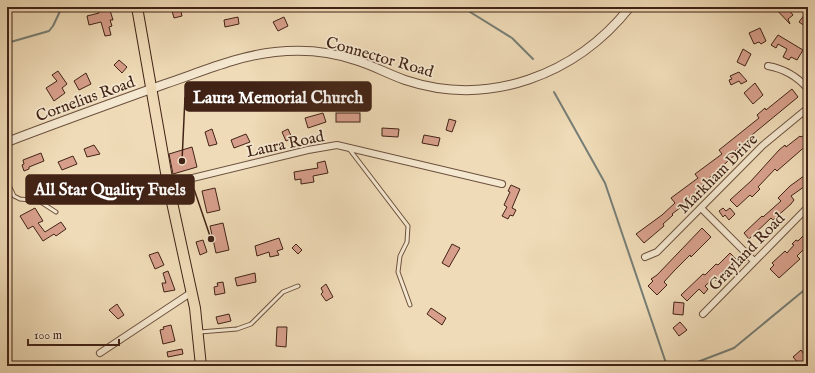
<svg xmlns="http://www.w3.org/2000/svg" width="815" height="373" viewBox="0 0 815 373" font-family="'IM FELL English',serif">
  <style>
    .lines { fill: none; stroke-linecap: round; stroke-linejoin: round }
    .stream { stroke: #777e75; stroke-width: 2 }
    .building { fill: #d79f8b; stroke: #412316 }
    .service-casing { stroke: #6c513e; stroke-width: 5 }
    .minor-casing { stroke: #6c513e; stroke-width: 8 }
    .tertiary-casing { stroke: #6c513e; stroke-width: 10 }
    .primary-casing { stroke: #412316; stroke-width: 12 }
    .service { stroke: #f5e8d0; stroke-width: 3 }
    .minor { stroke: #f5e8d0; stroke-width: 6 }
    .tertiary { stroke: #f5e8d0; stroke-width: 8 }
    .primary { stroke: #efdbb7; stroke-width: 10 }
    .labels { text-anchor: middle; stroke-width: 3.5; stroke-linejoin: round; paint-order: stroke }
    .street-label { font-size: 16px; fill: #412316; stroke: #f5e8d0 }
    .leader { fill: none; stroke: #412316; stroke-width: 1.5 }
    .callout-dot { fill: #412316; stroke: #f5e8d0; stroke-width: 1.5 }
    .callout { fill: #412316; stroke: #412316; stroke-width: 1.5 }
    .callout-label { font-size: 17px; text-anchor: middle; font-weight: bold; fill: #fff }
  </style>
  <rect width="100%" height="100%" fill="#efdbb7"/>
  <filter id="stains"><feTurbulence type="fractalNoise" baseFrequency=".005" numOctaves="4"/><feColorMatrix values="0 0 0 0 .2 0 0 0 0 .09 0 0 0 0 .02 0 0 0 .5 -.17"/></filter>
  <radialGradient id="worn" r=".72"><stop offset=".6" stop-color="#630" stop-opacity="0"/><stop offset="1" stop-color="#630" stop-opacity=".3"/></radialGradient>
  <g class="lines">
    <g class="stream">
      <polyline points="462,7 512,38 533,59"/>
      <polyline points="7,43 49,31 53,26 62,7"/>
      <polyline points="554,92 605,183 667,366"/>
      <polyline points="687,366 734,348 808,287"/>
    </g>
  </g>
  <g class="building">
    <polygon points="109,7 113,20 110,20 112,26 109,27 111,35 105,36 101,22 89,25 87,16 99,13 98,9"/>
    <polygon points="171,7 180,7 182,16 174,18"/>
    <polygon points="774,7 783,7 785,11 788,9 793,15 788,19 790,24"/>
    <polygon points="805,14 808,16 808,28 799,22"/>
    <polygon points="238,17 239,24 225,27 224,20"/>
    <polygon points="284,17 288,26 278,31 273,22"/>
    <polygon points="760,28 766,41 761,44 759,42 754,44 749,33"/>
    <polygon points="778,35 803,50 797,60 791,57 789,60 783,57 787,49 778,44 776,48 771,45"/>
    <polygon points="743,49 751,54 745,66 737,62"/>
    <polygon points="119,60 127,67 122,73 114,65"/>
    <polygon points="58,71 67,84 62,88 65,93 54,101 46,88 57,81 52,75"/>
    <polygon points="739,72 747,81 741,84 739,81 731,85 729,80 732,79 730,76"/>
    <polygon points="86,73 91,84 79,90 74,81"/>
    <polygon points="755,83 763,95 753,104 744,93"/>
    <polygon points="792,89 798,97 747,139 748,140 735,151 737,153 699,187 701,188 687,199 689,201 672,214 673,215 663,224 664,226 644,243 636,234 662,215 675,203 671,198 698,178 695,174 722,154 719,150 759,118 757,115 765,108 766,110"/>
    <polygon points="323,113 326,122 308,128 305,118"/>
    <rect x="336" y="113" width="24" height="9"/>
    <polygon points="449,119 456,121 452,132 446,130"/>
    <polygon points="382,128 399,129 398,137 382,136"/>
    <polygon points="212,129 217,144 209,146 205,132"/>
    <polygon points="288,129 292,138 286,141 282,132"/>
    <polygon points="246,134 250,142 234,148 231,140"/>
    <polygon points="424,135 440,138 438,146 422,143"/>
    <polygon points="805,135 808,139 808,144 777,171 775,169 758,187 760,189 752,197 750,195 737,207 730,200 751,181 779,150 785,145 786,147 800,136 801,137"/>
    <polygon points="94,145 100,154 87,157 84,149"/>
    <polygon points="192,147 197,167 173,174 169,154"/>
    <polygon points="41,153 44,161 29,167 29,169 24,171 22,165 24,164 23,160"/>
    <polygon points="73,156 77,164 62,170 58,162"/>
    <polygon points="325,161 328,173 313,176 314,182 301,184 301,179 295,180 294,172 318,168 317,163"/>
    <polygon points="808,173 808,184 791,196 794,200 791,204 773,220 771,218 749,239 744,233 762,216 763,217 781,201 778,198 790,186"/>
    <polygon points="511,185 520,189 512,208 516,210 513,216 510,215 508,219 502,216 507,207 504,205 510,192 508,191"/>
    <polygon points="215,188 220,210 207,213 202,191"/>
    <polygon points="35,208 43,221 38,223 45,232 61,222 66,229 56,236 54,234 43,241 33,226 28,229 20,216"/>
    <polygon points="723,208 726,211 730,208 735,214 729,220 725,215 723,217 719,211"/>
    <polygon points="223,223 229,250 216,253 210,226"/>
    <polygon points="702,228 711,237 691,257 690,255 674,271 664,282 667,285 657,295 648,286 653,281 651,279 657,275"/>
    <polygon points="808,231 808,245 797,256 800,259 779,278 770,269 774,265 772,263 785,251 787,253 794,245 792,244 796,240 798,241"/>
    <polygon points="279,238 283,249 277,251 279,255 270,257 269,252 257,256 255,246"/>
    <polygon points="203,240 207,252 200,255 196,242"/>
    <polygon points="296,244 302,250 298,254 292,248"/>
    <polygon points="452,244 460,248 449,267 442,263"/>
    <polygon points="158,252 164,265 155,269 149,255"/>
    <polygon points="730,253 736,259 723,271 725,273 716,281 714,278 705,286 708,289 704,294 699,289 687,301 681,295 703,274 705,275 716,264 718,265"/>
    <polygon points="168,271 175,290 164,292 162,283 166,283 163,273"/>
    <polygon points="255,273 256,282 237,286 235,278"/>
    <polygon points="223,282 225,293 215,295 214,287 218,286 217,283"/>
    <polygon points="326,284 333,297 326,301 321,294 323,292 321,288"/>
    <polygon points="674,302 684,303 683,315 673,314"/>
    <polygon points="117,304 124,315 118,319 109,310"/>
    <polygon points="431,308 446,318 442,325 427,314"/>
    <polygon points="229,314 231,321 218,324 216,317"/>
    <polygon points="680,322 687,330 679,336 673,328"/>
    <polygon points="171,325 175,341 163,344 160,330 164,329 163,327"/>
    <polygon points="277,327 287,327 286,347 276,346"/>
    <polygon points="182,349 183,354 168,357 167,352"/>
    <polygon points="801,350 808,360 801,366 793,357"/>
  </g>
  <g class="lines">
    <defs>
      <g id="service">
        <polyline points="350,150 408,226 407,242 400,256 398,272 410,305"/>
        <polyline points="7,181 14,196 20,199 39,201 56,212"/>
        <polyline points="200,332 237,329 251,324 283,292 298,286"/>
      </g>
      <g id="minor">
        <path d="M768 66C785 69 797 76 808 89"/>
        <polyline points="168,184 308,150 337,145 502,184"/>
        <polyline points="701,208 754,261"/>
        <polyline points="645,257 657,252 762,146 808,108"/>
        <polyline points="703,314 808,207"/>
        <polyline points="100,353 192,292"/>
      </g>
      <path id="tertiary" d="M7 142C59 122 112 103 165 84 201 72 237 56 275 52 301 49 329 51 355 60 372 65 388 74 405 80 489 108 576 75 630 7"/>
      <polyline id="primary" points="137,7 168,184 195,308 201,366"/>
    </defs>
    <use href="#service" class="service-casing"/>
    <use href="#minor" class="minor-casing"/>
    <use href="#tertiary" class="tertiary-casing"/>
    <use href="#primary" class="primary-casing"/>
    <use href="#service" class="service"/>
    <use href="#minor" class="minor"/>
    <use href="#tertiary" class="tertiary"/>
    <use href="#primary" class="primary"/>
  </g>
  <g class="labels">
    <g class="street-label">
      <text transform="translate(380 56) rotate(16)" y="6">Connector Road</text>
      <text transform="translate(85 98) rotate(-20)" y="6">Cornelius Road</text>
      <text transform="translate(285 143) rotate(-12)" y="6">Laura Road</text>
      <text transform="translate(717 173) rotate(-45)" y="6">Markham Drive</text>
      <text transform="translate(746 251) rotate(-46)" y="6">Grayland Road</text>
    </g>
  </g>
  <path class="leader" d="M182 161L185 97M211 239L194 189"/>
  <g class="callout-dot">
    <circle cx="182" cy="161" r="4"/>
    <circle cx="211" cy="239" r="4"/>
  </g>
  <g class="callout">
    <rect x="185" y="82" width="186" height="29" rx="4"/>
    <rect x="26" y="175" width="168" height="29" rx="4"/>
  </g>
  <g class="callout-label">
    <text x="278" y="103">Laura Memorial Church</text>
    <text x="110" y="195">All Star Quality Fuels</text>
  </g>
  <rect width="815" height="373" fill="none" stroke="#efdbb7" stroke-width="24"/>
  <rect x="8" y="8" width="799" height="357" fill="none" stroke="#412316" stroke-width="2"/>
  <rect x="12" y="12" width="791" height="349" fill="none" stroke="#412316"/>
  <path d="M28 339v6h91v-6" fill="none" stroke="#412316" stroke-width="2"/>
  <text x="34" y="339" font-size="12" fill="#412316" stroke="#f5e8d0" stroke-width="3" paint-order="stroke">100 m</text>
  <rect width="100%" height="100%" filter="url(#stains)"/>
  <rect width="100%" height="100%" fill="url(#worn)"/>
</svg>
